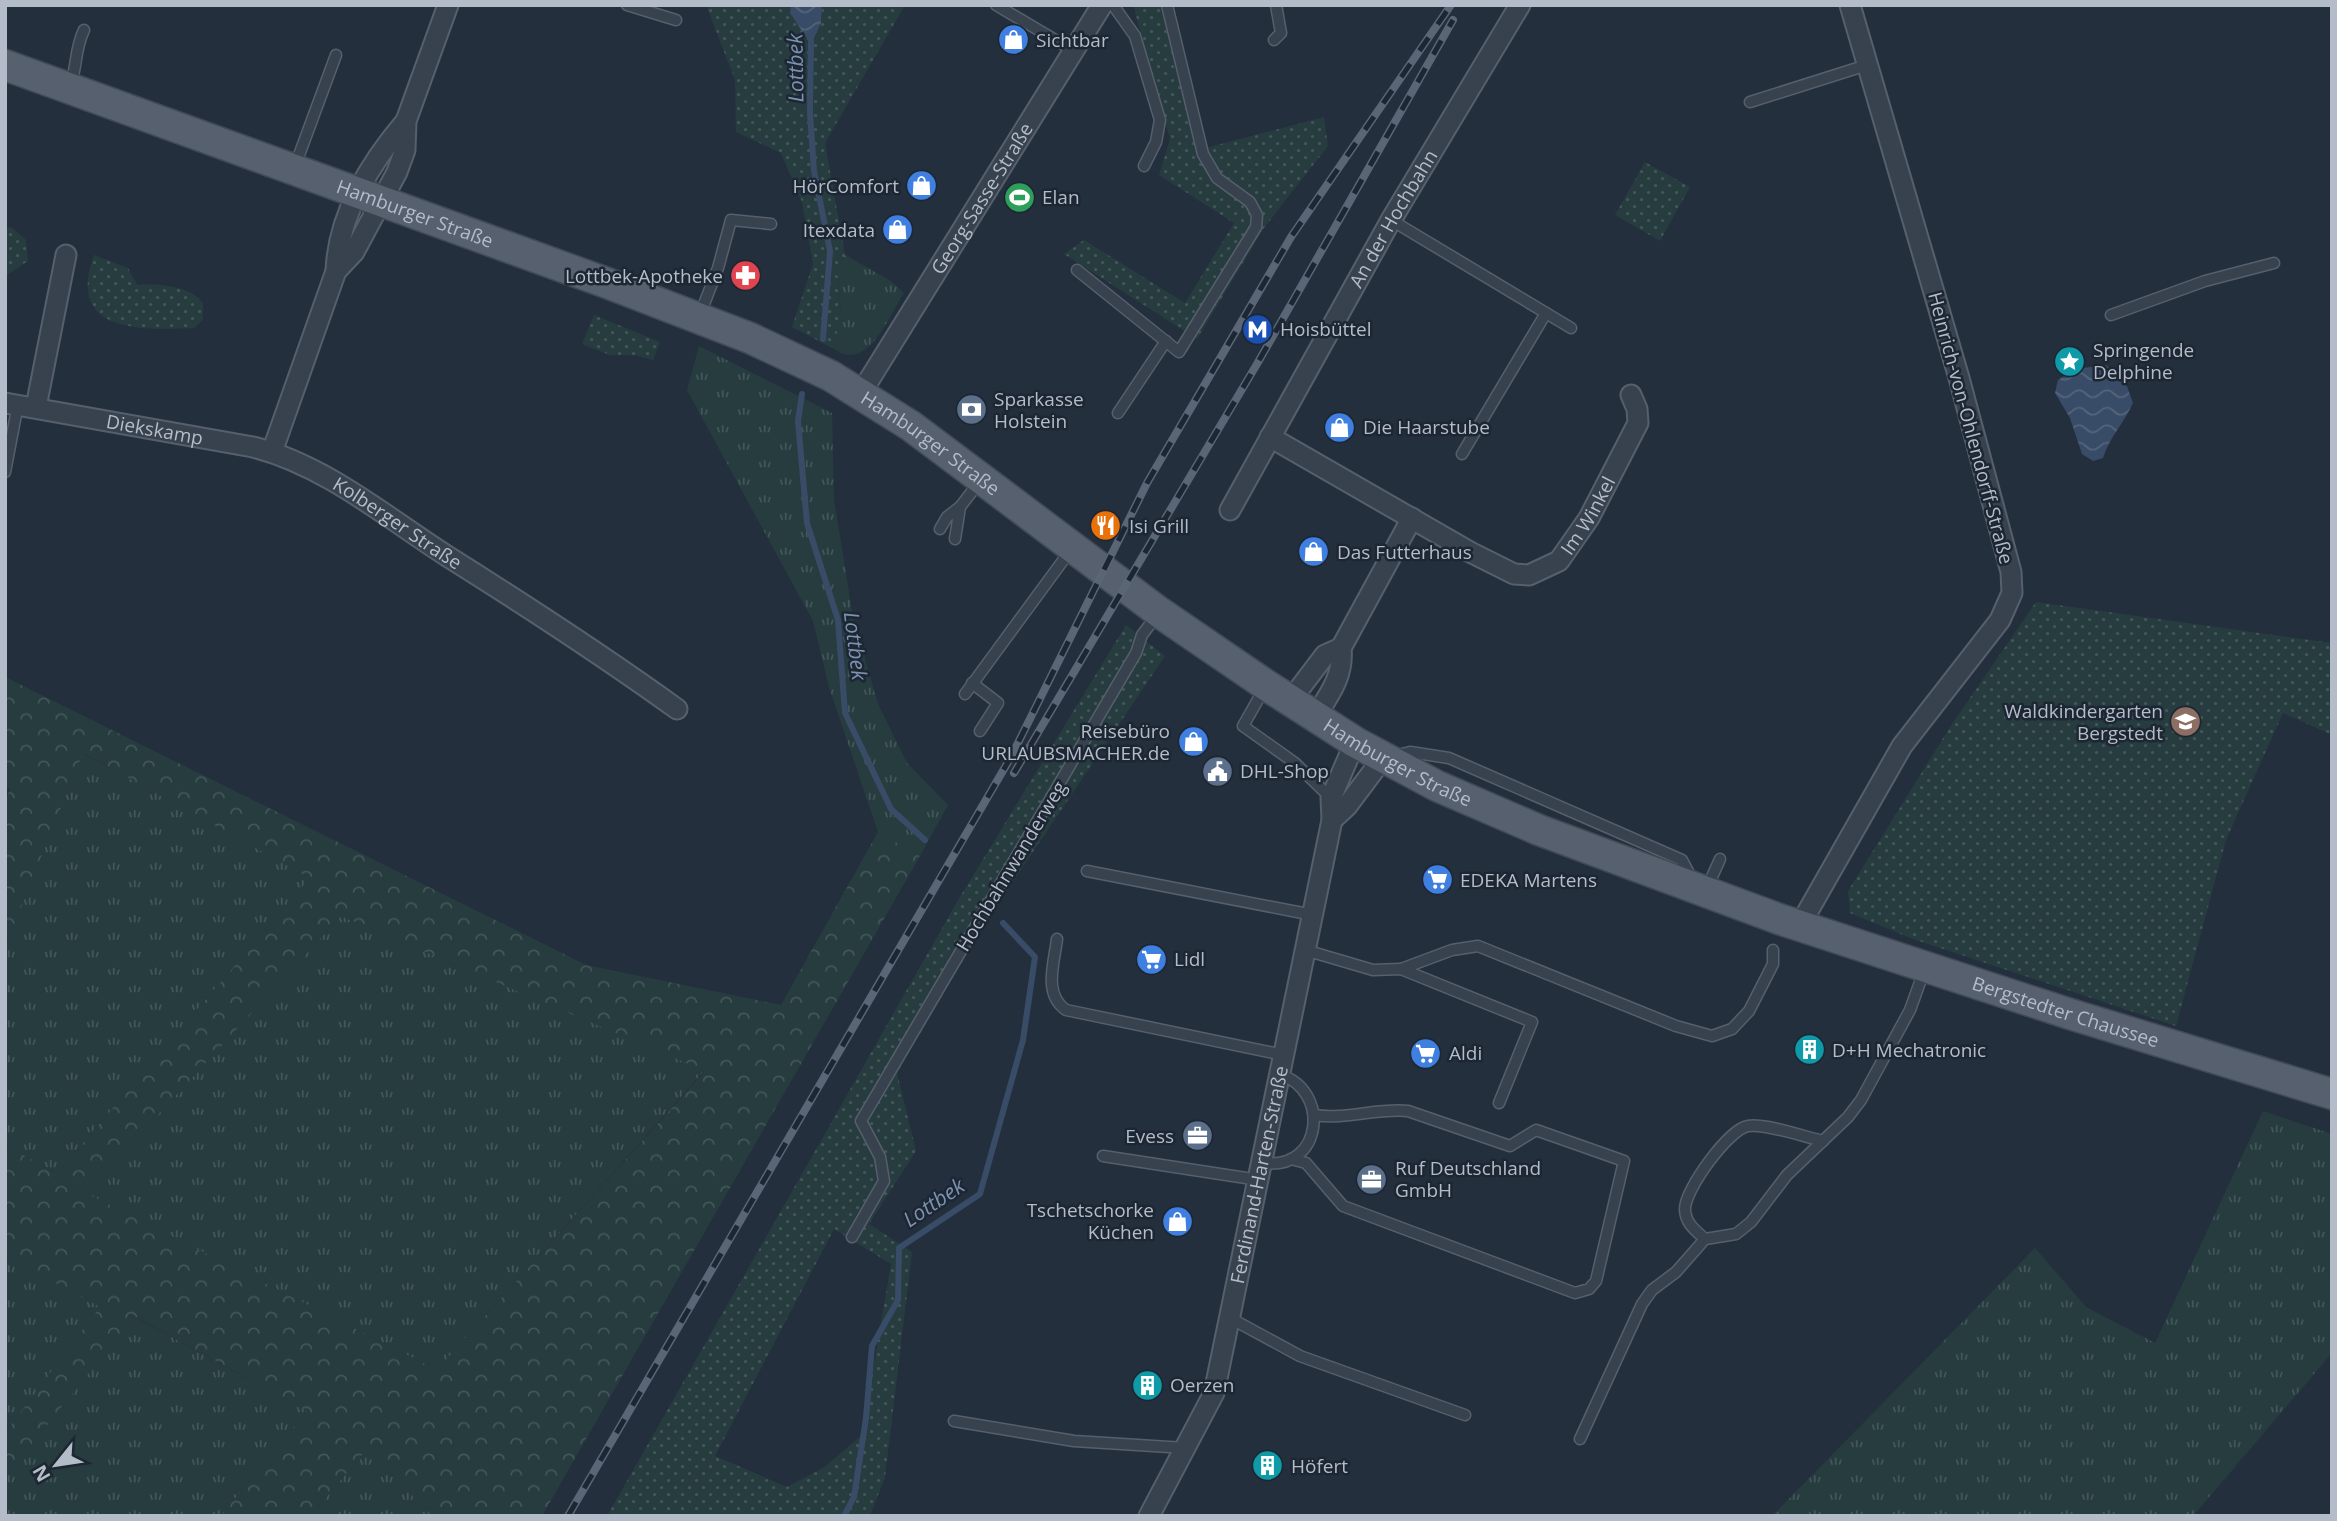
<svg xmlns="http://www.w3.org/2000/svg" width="2337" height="1521" viewBox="0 0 2337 1521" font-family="'Open Sans',sans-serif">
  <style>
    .grass { fill: url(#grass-tufts) }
    .forest { fill: url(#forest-crowns); fill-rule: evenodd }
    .park { fill: url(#park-dots); fill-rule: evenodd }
    .water { fill: url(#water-waves) }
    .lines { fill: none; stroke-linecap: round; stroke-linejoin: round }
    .stream { stroke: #394c67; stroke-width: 6 }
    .lane-casing { stroke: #565f6c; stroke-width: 13 }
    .street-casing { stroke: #565f6c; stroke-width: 23 }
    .primary-casing { stroke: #414a57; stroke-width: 33 }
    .lane { stroke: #38414e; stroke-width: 10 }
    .street { stroke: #38414e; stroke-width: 19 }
    .primary { stroke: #56606e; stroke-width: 30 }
    .rail-casing { stroke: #5a6575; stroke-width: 8 }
    .rail { stroke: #1d2633; stroke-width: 5; stroke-dasharray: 16; stroke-linecap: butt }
    .labels { text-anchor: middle; stroke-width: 5; stroke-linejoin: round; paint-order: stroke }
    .poi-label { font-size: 19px; fill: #b4bcc9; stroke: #1d2633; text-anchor: start }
    .street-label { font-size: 19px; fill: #b4bcc9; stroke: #1d2633 }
    .water-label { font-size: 21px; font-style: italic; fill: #7c92b1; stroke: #1d2633 }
  </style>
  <defs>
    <pattern id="grass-tufts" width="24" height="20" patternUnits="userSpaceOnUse" patternTransform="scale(1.75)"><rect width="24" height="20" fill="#263c3f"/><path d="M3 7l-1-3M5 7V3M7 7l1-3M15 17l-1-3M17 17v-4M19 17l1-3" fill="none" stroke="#435659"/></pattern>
    <pattern id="forest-crowns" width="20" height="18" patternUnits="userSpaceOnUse" patternTransform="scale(1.75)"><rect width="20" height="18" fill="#263c3f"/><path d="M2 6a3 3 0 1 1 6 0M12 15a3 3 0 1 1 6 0" fill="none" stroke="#435659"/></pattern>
    <pattern id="park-dots" width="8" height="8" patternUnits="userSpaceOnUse" patternTransform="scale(1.75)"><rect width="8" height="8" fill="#263c3f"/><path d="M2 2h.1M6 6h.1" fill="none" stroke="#435659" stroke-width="1.8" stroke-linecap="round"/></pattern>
    <pattern id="water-waves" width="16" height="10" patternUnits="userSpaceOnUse" patternTransform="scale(1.75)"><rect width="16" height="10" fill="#394c67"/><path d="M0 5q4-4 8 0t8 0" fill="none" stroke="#53647b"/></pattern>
  </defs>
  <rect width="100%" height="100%" fill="#242f3e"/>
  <g class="grass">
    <path d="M845 255 891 281 904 293C889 316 868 373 834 349L841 312 837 269Z"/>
    <polygon points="699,346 832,413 834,499 853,618 878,704 907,763 948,805 920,856 878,832 829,687 813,621 687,390"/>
    <polygon points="82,753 311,877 57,1173 5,1145 5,947"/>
    <polygon points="341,916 705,1070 437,1370 85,1193"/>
    <polygon points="2263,1111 2332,1134 2332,1353 2193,1516 1772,1516 2035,1248 2086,1307 2155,1343"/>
    <polygon points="5,1256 101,1307 5,1433"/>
    <polygon points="133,1316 307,1411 221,1516 5,1516 5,1478"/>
    <polygon points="367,1449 433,1516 310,1516"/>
  </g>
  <path class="forest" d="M5 677 586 965 781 1005 878 832 920 856 542 1516H433L367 1449 310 1516H221L307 1411 134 1316 5 1478V1433L100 1307 5 1256V1145L57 1173 310 878 83 753 5 947V801L10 789 5 786ZM341 916 705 1071 437 1370 86 1193Z"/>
  <g class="park">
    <polygon points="706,5 791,5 790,13 821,23 822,5 905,5 825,143 845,255 837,269 841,312 834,349 792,327 813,264 802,202 781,153 736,132 735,80"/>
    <polygon points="1133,5 1160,5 1198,150 1324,117 1328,146 1264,228 1197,339 1064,254 1084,240 1185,303 1234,223 1159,175 1170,139"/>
    <polygon points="1645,162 1690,187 1660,241 1615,215"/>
    <polygon points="11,227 26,240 28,261 5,276 5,228"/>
    <path d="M94 255 128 268 137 285C154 283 193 285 203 304V320L194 328C142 330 65 334 94 255Z"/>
    <polygon points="594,315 660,342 653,360 635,355 610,355 582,344"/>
    <polygon points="2036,602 2332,643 2332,735 2283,713 2226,840 2176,1026 1910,938 1850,913 1848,891 1952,724"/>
    <path d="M1126 625 1165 656 985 923 897 1073 916 1151 869 1224 912 1252 885 1477 870 1516H607L957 902ZM834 1229 891 1264 862 1435 823 1468 787 1487 715 1456Z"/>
  </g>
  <g class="water">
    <polygon points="791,5 822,5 821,23 811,44 790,13"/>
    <path d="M2106 365 2125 381 2133 403C2124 423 2109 438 2103 458L2093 461 2082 454 2070 418 2055 393 2058 380 2075 369Z"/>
  </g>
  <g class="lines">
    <g class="stream">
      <polyline points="811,39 810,113 814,171 830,251 823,339"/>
      <polyline points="802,394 798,421 807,523 838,620 845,713 891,809 925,840"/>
      <polyline points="844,1516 854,1497 866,1418 872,1346 898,1300 899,1248 980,1194 1023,1040 1035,957 1003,923"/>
    </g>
    <defs>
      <g id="lane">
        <polyline points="627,5 676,20"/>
        <polyline points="996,5 1074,51"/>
        <polyline points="1113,5 1135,36 1160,120 1156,142 1144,166"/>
        <polyline points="1274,40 1281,33 1276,5"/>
        <path d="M71 84C77 65 75 48 84 30"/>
        <polyline points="1750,102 1867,65"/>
        <polyline points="295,166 336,55"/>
        <polyline points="1391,220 1546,313 1462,454"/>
        <polyline points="1077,270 1179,352 1256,227 1257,215 1250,202 1217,178 1203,154 1167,5"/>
        <polyline points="1546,313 1571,328"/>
        <polyline points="2111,315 2205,281 2274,263"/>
        <polyline points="699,317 718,268 731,220 771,224"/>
        <polyline points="1118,413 1166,341"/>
        <polyline points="5,472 18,404"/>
        <polyline points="940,529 947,517 960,507"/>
        <polyline points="955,539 960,507 980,481"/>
        <polyline points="972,683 998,703 980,731"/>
        <polyline points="1264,689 1243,726 1295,763 1331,798"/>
        <polyline points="965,694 1070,551"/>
        <polyline points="1394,756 1410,752 1449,758 1682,860 1692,879"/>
        <polyline points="1087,871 1313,915"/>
        <polyline points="1707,888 1720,859"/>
        <path d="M1057 939C1054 964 1043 994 1066 1010L1284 1055"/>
        <polyline points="1305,950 1373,970 1401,969 1532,1022 1499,1103"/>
        <polyline points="1401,969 1452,950 1478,946 1676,1026 1712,1036 1732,1029 1749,1011 1773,964 1773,950"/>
        <polyline points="1103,1156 1259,1180"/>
        <path d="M1291 1159 1306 1163 1343 1206 1575 1293 1589 1289 1596 1281 1624 1161 1536 1130 1510 1146 1408 1111C1376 1108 1346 1120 1314 1115"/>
        <path d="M1263 1163C1324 1171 1330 1089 1280 1075"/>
        <polyline points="852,1237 884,1181 880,1157 861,1121 1136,653 1142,635 1157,615"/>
        <path d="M1705 1239C1696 1231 1685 1223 1685 1209 1685 1189 1729 1129 1748 1126 1765 1123 1805 1137 1823 1141"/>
        <polyline points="1230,1318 1300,1356 1465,1415"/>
        <polyline points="954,1421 1074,1441 1185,1448"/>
        <polyline points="1580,1439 1642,1304 1652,1290 1676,1272 1705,1239 1736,1234 1751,1222 1787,1175 1848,1117 1861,1100 1910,1010 1924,971"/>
      </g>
      <g id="street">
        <polyline points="336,271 354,252 397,172 405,150 406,121 448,5"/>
        <path id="s1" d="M861 393 1102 5"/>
        <path id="s2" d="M5 403 253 447C325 465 386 517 447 556 525 605 602 655 677 709"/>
        <polyline points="36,407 66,255"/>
        <path id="s3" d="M1270 437 1470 552 1514 574 1529 575 1559 561 1589 518 1638 423 1637 409 1631 395"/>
        <path d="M272 452 336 271C338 215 371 162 406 121"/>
        <path id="s4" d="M1230 510 1391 220 1520 5"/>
        <polyline points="1290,701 1325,655 1341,648"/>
        <path d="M1315 717C1329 695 1344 676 1341 648L1412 518"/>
        <polyline points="1332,820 1347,806 1383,758"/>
        <polyline points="1800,925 1902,746 2000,620 2012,593 2011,572 1959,378 1850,5"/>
        <path id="s5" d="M1149 1516 1214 1393 1332 820 1331 798 1355 742"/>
      </g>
      <g id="primary">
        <path id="s6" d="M5 65 607 283 750 338 831 376 911 426 1159 612 1266 685 1355 742 1437 786 1539 830 1779 919 2070 1014 2332 1094"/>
      </g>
    </defs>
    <use href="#lane" class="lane-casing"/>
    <use href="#street" class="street-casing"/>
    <use href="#primary" class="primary-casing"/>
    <use href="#lane" class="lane"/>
    <use href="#street" class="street"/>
    <use href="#primary" class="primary"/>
    <defs>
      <g id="rail">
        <polyline points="1014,773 1257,364 1453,20"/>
        <polyline points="568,1516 1011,757 1147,483 1291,237 1451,5"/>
      </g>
    </defs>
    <use href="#rail" class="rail-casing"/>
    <use href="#rail" class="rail"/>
  </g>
  <defs>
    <symbol id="shop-disc" viewBox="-11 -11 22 22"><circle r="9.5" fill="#3f7fe0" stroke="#1d2633"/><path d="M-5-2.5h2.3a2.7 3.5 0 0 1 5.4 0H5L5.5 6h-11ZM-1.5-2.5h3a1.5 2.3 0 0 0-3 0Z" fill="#fff"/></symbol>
    <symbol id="stadium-disc" viewBox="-11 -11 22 22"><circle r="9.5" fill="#2e9e5b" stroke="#1d2633"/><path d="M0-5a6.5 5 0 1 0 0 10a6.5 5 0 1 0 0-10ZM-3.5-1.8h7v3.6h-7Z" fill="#fff"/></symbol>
    <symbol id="pharmacy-disc" viewBox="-11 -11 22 22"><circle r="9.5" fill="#e0444e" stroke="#1d2633"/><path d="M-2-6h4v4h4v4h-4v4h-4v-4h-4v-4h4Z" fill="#fff"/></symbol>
    <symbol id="metro-disc" viewBox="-11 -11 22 22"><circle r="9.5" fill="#1a4fb4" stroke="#1d2633"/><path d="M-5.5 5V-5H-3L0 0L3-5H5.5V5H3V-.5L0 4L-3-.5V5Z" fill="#fff"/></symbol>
    <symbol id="sight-disc" viewBox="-11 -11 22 22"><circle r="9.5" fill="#0f9aa8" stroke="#1d2633"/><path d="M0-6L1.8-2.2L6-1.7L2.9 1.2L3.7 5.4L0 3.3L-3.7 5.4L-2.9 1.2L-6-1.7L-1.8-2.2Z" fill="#fff"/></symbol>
    <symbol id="bank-disc" viewBox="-11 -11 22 22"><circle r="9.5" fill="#5c6f8a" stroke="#1d2633"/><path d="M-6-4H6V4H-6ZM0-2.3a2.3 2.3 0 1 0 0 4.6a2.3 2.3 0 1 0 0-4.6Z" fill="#fff"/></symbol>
    <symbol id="restaurant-disc" viewBox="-11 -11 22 22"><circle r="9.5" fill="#e8710a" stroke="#1d2633"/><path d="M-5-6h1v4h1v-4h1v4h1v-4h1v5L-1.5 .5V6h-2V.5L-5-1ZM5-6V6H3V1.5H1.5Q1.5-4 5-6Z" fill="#fff"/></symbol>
    <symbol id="school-disc" viewBox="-11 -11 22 22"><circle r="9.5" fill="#8d6e63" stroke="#1d2633"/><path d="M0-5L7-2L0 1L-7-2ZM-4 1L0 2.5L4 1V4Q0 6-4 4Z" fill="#fff"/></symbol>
    <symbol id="civic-disc" viewBox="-11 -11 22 22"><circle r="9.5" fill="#5c6f8a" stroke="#1d2633"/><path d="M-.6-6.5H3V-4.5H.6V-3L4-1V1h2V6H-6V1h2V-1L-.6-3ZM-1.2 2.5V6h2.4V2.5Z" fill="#fff"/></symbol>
    <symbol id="supermarket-disc" viewBox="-11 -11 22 22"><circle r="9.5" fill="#3f7fe0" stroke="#1d2633"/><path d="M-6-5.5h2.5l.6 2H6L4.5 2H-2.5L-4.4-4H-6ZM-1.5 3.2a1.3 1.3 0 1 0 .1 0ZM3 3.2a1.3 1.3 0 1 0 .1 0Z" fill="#fff"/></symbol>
    <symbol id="building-disc" viewBox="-11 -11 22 22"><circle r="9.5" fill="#0f9aa8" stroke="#1d2633"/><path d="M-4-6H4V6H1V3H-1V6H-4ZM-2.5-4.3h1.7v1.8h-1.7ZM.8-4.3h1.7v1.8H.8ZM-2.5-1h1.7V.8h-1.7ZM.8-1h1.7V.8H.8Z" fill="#fff"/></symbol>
    <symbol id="office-disc" viewBox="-11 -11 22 22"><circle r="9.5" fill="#5c6f8a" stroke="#1d2633"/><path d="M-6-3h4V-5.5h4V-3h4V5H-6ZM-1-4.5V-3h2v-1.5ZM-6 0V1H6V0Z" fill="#fff"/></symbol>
  </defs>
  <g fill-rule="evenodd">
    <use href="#shop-disc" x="996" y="22" width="35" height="35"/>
    <use href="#shop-disc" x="904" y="168" width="35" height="35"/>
    <use href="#stadium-disc" x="1002" y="180" width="35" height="35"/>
    <use href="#shop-disc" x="880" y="212" width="35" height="35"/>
    <use href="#pharmacy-disc" x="728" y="258" width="35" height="35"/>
    <use href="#metro-disc" x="1240" y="312" width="35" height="35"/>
    <use href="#sight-disc" x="2052" y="344" width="35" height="35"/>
    <use href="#bank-disc" x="954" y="392" width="35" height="35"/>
    <use href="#shop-disc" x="1322" y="410" width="35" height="35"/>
    <use href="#restaurant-disc" x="1088" y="508" width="35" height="35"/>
    <use href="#shop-disc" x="1296" y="534" width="35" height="35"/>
    <use href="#school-disc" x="2168" y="704" width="35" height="35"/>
    <use href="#shop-disc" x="1176" y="724" width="35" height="35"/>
    <use href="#civic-disc" x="1200" y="754" width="35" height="35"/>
    <use href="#supermarket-disc" x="1420" y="862" width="35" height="35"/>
    <use href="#supermarket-disc" x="1134" y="942" width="35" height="35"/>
    <use href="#building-disc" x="1792" y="1032" width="35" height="35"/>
    <use href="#supermarket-disc" x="1408" y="1036" width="35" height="35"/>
    <use href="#office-disc" x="1180" y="1118" width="35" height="35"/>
    <use href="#office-disc" x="1354" y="1162" width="35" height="35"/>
    <use href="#shop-disc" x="1160" y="1204" width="35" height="35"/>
    <use href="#building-disc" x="1130" y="1368" width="35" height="35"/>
    <use href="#building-disc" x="1250" y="1448" width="35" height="35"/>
  </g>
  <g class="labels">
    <g class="poi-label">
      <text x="1036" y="47">Sichtbar</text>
      <text x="899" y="193" text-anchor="end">HörComfort</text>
      <text x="1042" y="204">Elan</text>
      <text x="875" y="237" text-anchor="end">Itexdata</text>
      <text x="723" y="283" text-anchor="end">Lottbek-Apotheke</text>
      <text x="1280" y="336">Hoisbüttel</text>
      <text x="2093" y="357">Springende<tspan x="2093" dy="22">Delphine</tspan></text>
      <text x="994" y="406">Sparkasse<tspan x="994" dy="22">Holstein</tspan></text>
      <text x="1363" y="434">Die Haarstube</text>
      <text x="1129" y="533">Isi Grill</text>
      <text x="1337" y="559">Das Futterhaus</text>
      <text x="2163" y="718" text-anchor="end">Waldkindergarten<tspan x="2163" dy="22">Bergstedt</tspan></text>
      <text x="1170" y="738" text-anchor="end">Reisebüro<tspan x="1170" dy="22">URLAUBSMACHER.de</tspan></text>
      <text x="1240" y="778">DHL-Shop</text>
      <text x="1460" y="887">EDEKA Martens</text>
      <text x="1174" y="966">Lidl</text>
      <text x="1832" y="1057">D+H Mechatronic</text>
      <text x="1449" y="1060">Aldi</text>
      <text x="1174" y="1143" text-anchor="end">Evess</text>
      <text x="1395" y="1175">Ruf Deutschland<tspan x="1395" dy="22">GmbH</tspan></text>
      <text x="1154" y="1217" text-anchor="end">Tschetschorke<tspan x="1154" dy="22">Küchen</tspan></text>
      <text x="1170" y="1392">Oerzen</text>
      <text x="1291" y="1473">Höfert</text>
    </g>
    <g class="street-label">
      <text dy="7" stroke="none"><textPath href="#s1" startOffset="229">Georg-Sasse-Straße</textPath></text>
      <text dy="7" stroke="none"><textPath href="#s6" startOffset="436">Hamburger Straße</textPath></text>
      <text dy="7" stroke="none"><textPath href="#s4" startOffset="334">An der Hochbahn</textPath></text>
      <text transform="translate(1971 428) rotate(75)" y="7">Heinrich-von-Ohlendorff-Straße</text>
      <text dy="7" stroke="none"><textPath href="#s2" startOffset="152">Diekskamp</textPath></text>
      <text dy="7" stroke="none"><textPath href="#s6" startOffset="1003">Hamburger Straße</textPath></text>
      <text dy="7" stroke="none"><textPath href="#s3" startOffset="382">Im Winkel</textPath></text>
      <text dy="7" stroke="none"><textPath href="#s2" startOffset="416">Kolberger Straße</textPath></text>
      <text dy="7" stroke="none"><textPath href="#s6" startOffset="1570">Hamburger Straße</textPath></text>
      <text transform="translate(1011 866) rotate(-59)" y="7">Hochbahnwanderweg</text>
      <text dy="7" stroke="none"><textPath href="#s6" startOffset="2284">Bergstedter Chaussee</textPath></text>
      <text dy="7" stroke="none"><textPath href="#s5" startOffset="362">Ferdinand-Harten-Straße</textPath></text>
    </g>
    <g class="water-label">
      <text transform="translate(796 68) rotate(-91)" y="7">Lottbek</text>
      <text transform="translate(855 646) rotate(83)" y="7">Lottbek</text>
      <text transform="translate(934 1203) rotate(-34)" y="7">Lottbek</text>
    </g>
  </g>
  <rect width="2337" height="1521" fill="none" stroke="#b4bcc9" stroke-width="14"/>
  <g transform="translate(56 1465) rotate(240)" stroke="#1d2633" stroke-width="5" paint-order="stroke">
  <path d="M0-5L12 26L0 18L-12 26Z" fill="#b4bcc9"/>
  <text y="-10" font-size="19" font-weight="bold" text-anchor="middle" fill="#b4bcc9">N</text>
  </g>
</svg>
